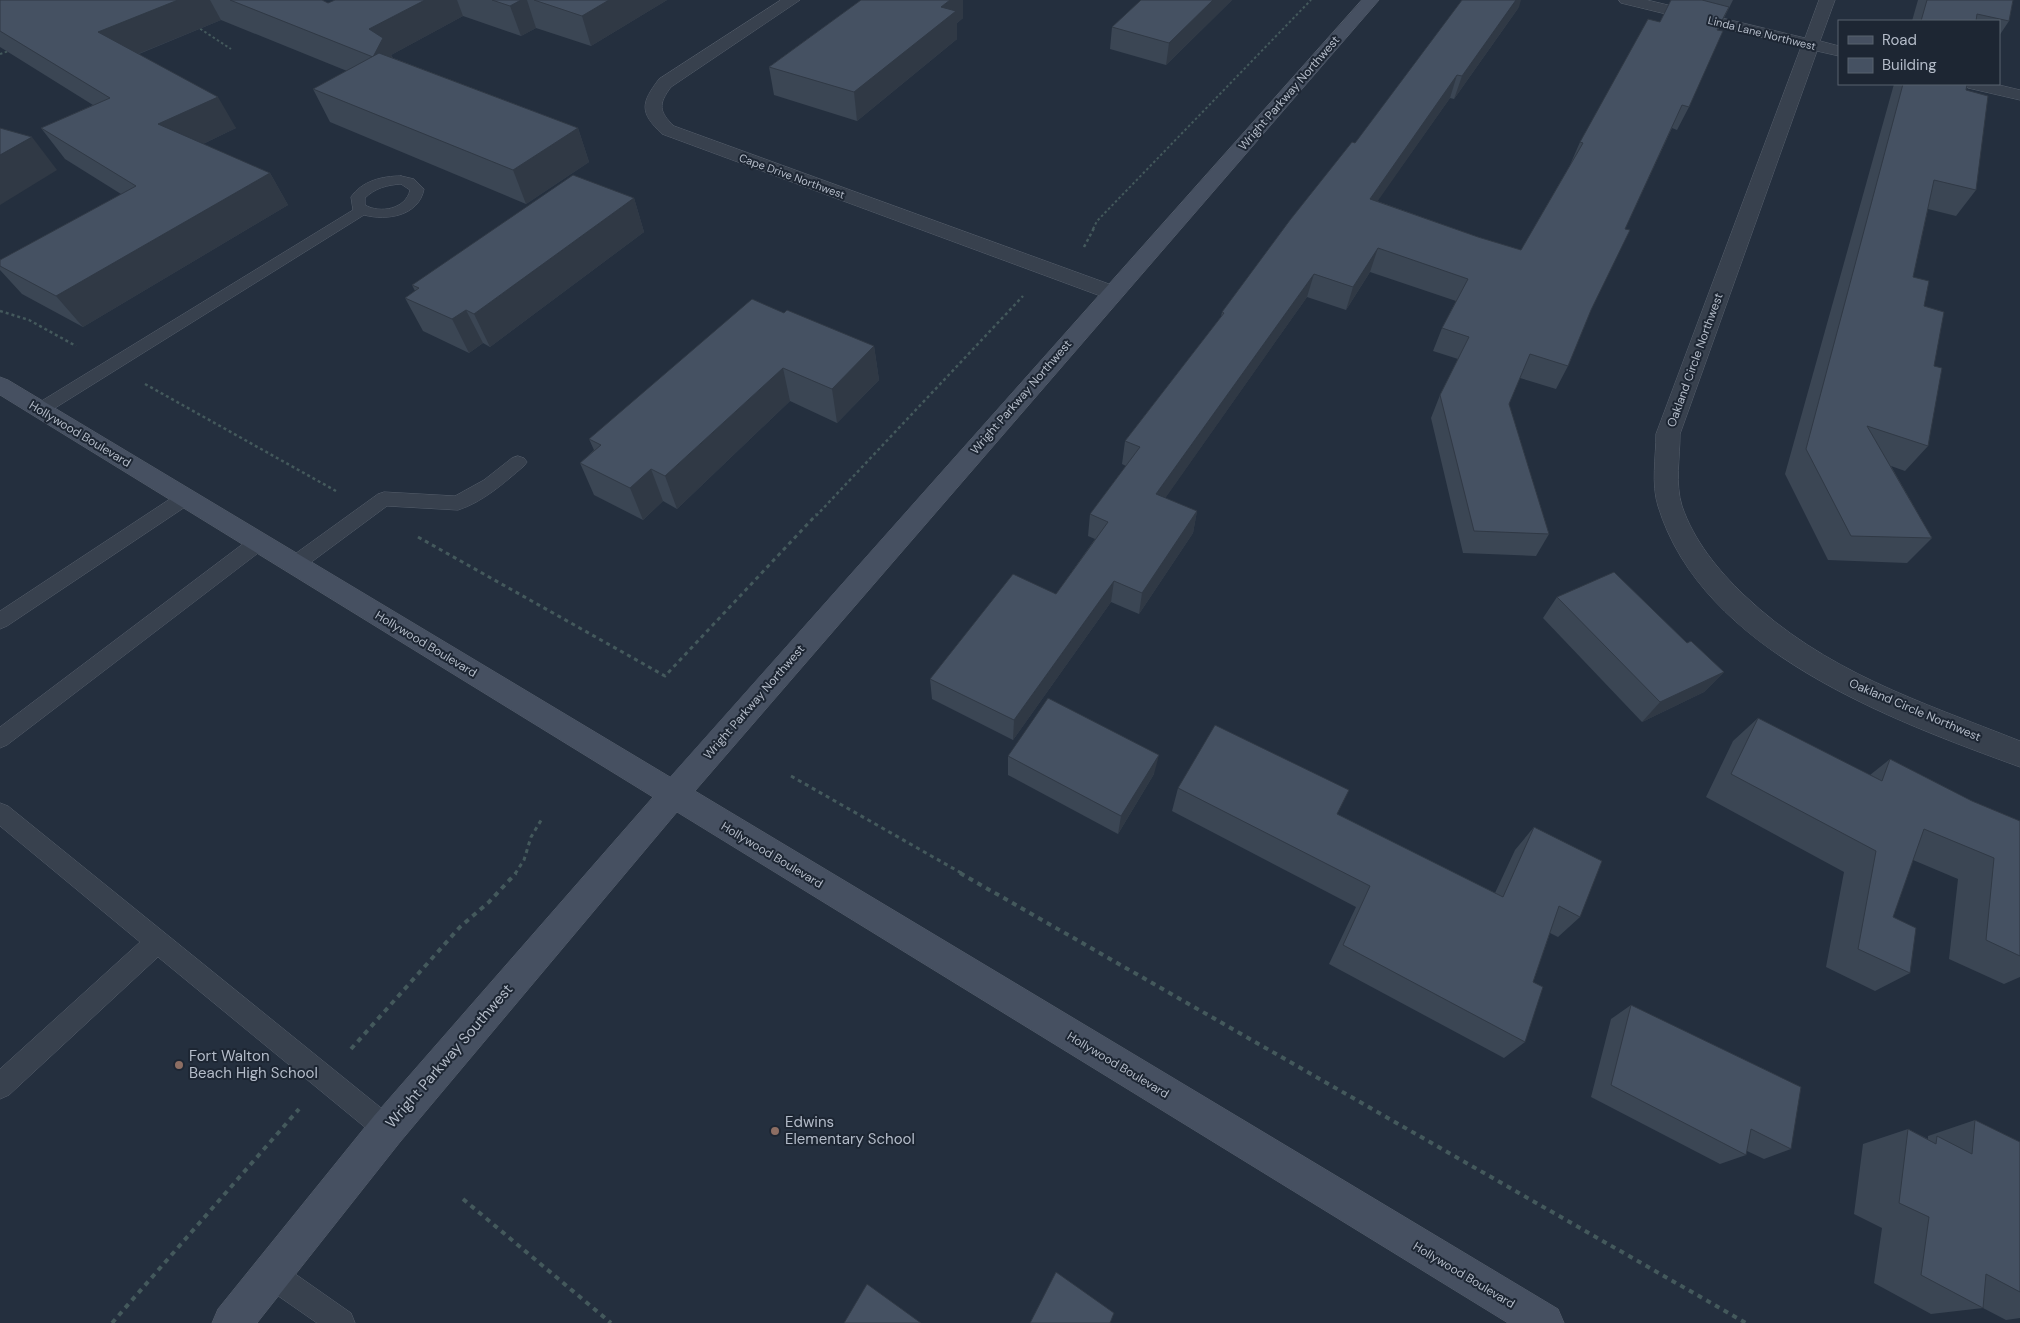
<svg xmlns="http://www.w3.org/2000/svg" width="2020" height="1323" viewBox="0 0 2020 1323" font-family="'DM Sans',sans-serif">
  <style>
    .lines { fill: none; stroke-linecap: round; stroke-linejoin: round }
    .lane-casing { stroke: #565f6c; stroke-width: 1 }
    .street-casing { stroke: #565f6c; stroke-width: 1 }
    .secondary-casing { stroke: #565f6c; stroke-width: 1 }
    .path-far3 { stroke: #44595c; stroke-width: 2; stroke-dasharray: 2.5 2.5; stroke-linecap: butt }
    .path-far2 { stroke: #44595c; stroke-width: 2.5; stroke-dasharray: 3 3; stroke-linecap: butt }
    .path-far1 { stroke: #44595c; stroke-width: 3; stroke-dasharray: 4 4; stroke-linecap: butt }
    .path { stroke: #44595c; stroke-width: 4; stroke-dasharray: 5 5; stroke-linecap: butt }
    .lane { fill: #38414e; fill-rule: evenodd }
    .street { fill: #38414e; fill-rule: evenodd }
    .secondary { fill: #465061; fill-rule: evenodd }
    .wall { fill: #3b4654 }
    .shaded-wall { fill: #303945 }
    .building { fill: #455162; stroke: #303945 }
    .education-dot { fill: #8d6e63; stroke: #1d2633; stroke-width: 2 }
    .labels { text-anchor: middle; stroke-width: 4; stroke-linejoin: round; paint-order: stroke }
    .far-street-label { font-size: 11px; fill: #b4bcc9; stroke: #1d2633 }
    .street-label { font-size: 12px; fill: #b4bcc9; stroke: #1d2633 }
    .near-poi-label { font-size: 15px; fill: #b4bcc9; stroke: #1d2633; text-anchor: start }
    .near-street-label { font-size: 15px; fill: #b4bcc9; stroke: #1d2633 }
  </style>
  <rect width="100%" height="100%" fill="#242f3e"/>
  <g class="lines">
    <defs>
      <g id="lane">
        <path d="M401 176 414 179 424 189C419 216 387 221 364 215L47 413 41 415 35 413 33 409 35 405 353 210 351 197C362 181 382 176 401 176ZM401 184 410 190C406 209 380 214 365 205V198C375 188 387 185 401 184Z"/>
        <path d="M518 456 524 458 527 462 524 466C504 483 483 502 458 510L387 506 302 569 295 571 288 569 286 564 288 559 378 494 384 492 455 496 484 480 512 458Z"/>
        <polygon points="185,491 191,493 194,498 191,503 7,626 0,629 0,611 179,493"/>
        <polygon points="259,535 266,537 268,542 266,547 7,745 0,748 0,727 252,537"/>
        <polygon points="0,803 8,806 396,1120 400,1129 396,1138 387,1142 378,1138 158,957 9,1095 0,1099 0,1069 140,942 0,826"/>
        <polygon points="271,1260 281,1264 351,1313 355,1323 317,1323 261,1284 257,1274 261,1264"/>
      </g>
      <g id="street">
        <path d="M781 0H800L671 87C658 104 659 112 674 126L1120 288 1124 293 1120 298 1113 300 1106 298 662 134C639 112 641 103 659 79Z"/>
        <path d="M1619 0H1647L1805 38 1819 0H1835L1820 41 1839 46V56L1817 51 1680 434C1680 457 1675 484 1682 506 1694 541 1718 570 1744 595 1825 672 1919 701 2020 741V767C1891 720 1702 651 1658 506 1651 484 1656 457 1656 434L1801 47 1621 3Z"/>
        <polygon points="1965,84 1995,84 2020,90 2020,100 1968,88"/>
      </g>
      <polygon id="secondary" points="1362,0 1379,0 695,791 1558,1309 1564,1323 1508,1323 677,812 400,1142 257,1323 212,1323 218,1309 374,1116 653,797 0,395 0,377 8,380 670,777"/>
    </defs>
    <use href="#lane" class="lane-casing"/>
    <use href="#street" class="street-casing"/>
    <use href="#secondary" class="secondary-casing"/>
    <g class="path-far3">
      <polyline points="196,26 231,49"/>
      <polyline points="0,54 9,51"/>
      <polyline points="1093,229 1097,221 1311,0"/>
    </g>
    <g class="path-far2">
      <polyline points="1084,247 1094,228"/>
      <polyline points="0,311 29,320 76,346"/>
      <polyline points="145,384 336,491"/>
      <polyline points="816,516 1023,296"/>
    </g>
    <g class="path-far1">
      <polyline points="418,537 665,676 817,514"/>
      <polyline points="791,776 963,874"/>
      <polyline points="515,874 524,860 531,837 543,817"/>
    </g>
    <g class="path">
      <polyline points="960,873 1746,1323"/>
      <polyline points="351,1049 460,927 489,902 516,873"/>
      <polyline points="463,1199 611,1323"/>
      <polyline points="112,1323 299,1109"/>
    </g>
    <use href="#lane" class="lane"/>
    <use href="#street" class="street"/>
    <use href="#secondary" class="secondary"/>
  </g>
  <g class="wall">
    <polygon points="0,0 322,0 328,3 335,0 667,0 591,46 536,28 521,36 463,16 391,55 393,58 578,128 589,162 526,204 330,122 313,89 347,71 221,20 139,54 236,128 203,144 270,173 288,205 83,327 22,294 0,270 0,260 121,194 65,159 41,128 93,105 0,47"/>
    <polygon points="861,0 963,0 963,18 957,23 957,39 857,121 774,95 769,67"/>
    <polygon points="1232,0 1166,65 1110,49 1112,27"/>
    <polygon points="1671,0 1733,0 1718,30 1689,107 1677,130 1672,128 1625,229 1591,310 1568,366 1556,389 1520,378 1509,404 1549,534 1536,556 1463,553 1431,418 1440,395 1458,359 1433,351 1442,328 1456,301 1370,272 1346,310 1307,297 1165,498 1197,511 1193,533 1139,614 1111,602 1013,740 932,699 930,679 1056,594 1095,539 1088,536 1090,514 1126,466 1122,464 1125,441 1221,317 1222,312 1355,143 1519,7 1454,99 1450,98 1377,201 1478,237 1521,250 1570,165 1580,142 1660,22"/>
    <polygon points="1918,0 2013,0 2009,21 1999,36 1999,21 1912,21"/>
    <polygon points="1894,84 1967,84 1966,90 1976,190 1956,216 1928,209 1913,277 1924,306 1934,366 1928,446 1905,471 1891,466 1932,538 1907,563 1828,560 1785,474"/>
    <polygon points="634,198 644,232 490,347 483,343 469,353 423,331 405,298 415,291 412,285"/>
    <polygon points="784,313 874,346 879,380 837,423 790,401 677,509 663,501 643,520 594,495 580,463 594,450 589,439"/>
    <polygon points="1557,597 1687,643 1724,672 1704,692 1642,722 1543,618"/>
    <polygon points="1758,718 1870,775 1890,759 1972,801 2020,821 2020,977 2004,984 1949,959 1958,879 1913,860 1893,917 1910,973 1875,991 1826,967 1844,872 1706,797 1733,741"/>
    <polygon points="1008,756 1154,774 1118,834 1008,775"/>
    <polygon points="1178,788 1337,814 1495,893 1515,850 1534,827 1580,917 1558,937 1550,933 1533,982 1525,1042 1504,1058 1329,964 1356,907 1172,811"/>
    <polygon points="1631,1005 1791,1149 1764,1159 1747,1151 1746,1155 1720,1164 1591,1097 1611,1019"/>
    <polygon points="1975,1120 2020,1142 2020,1318 2006,1320 1983,1308 1931,1314 1874,1283 1882,1228 1854,1214 1863,1144 1908,1129 1928,1139 1928,1136"/>
  </g>
  <g class="shaded-wall">
    <polygon points="178,0 210,0 221,20 118,62 98,32"/>
    <polygon points="425,0 457,0 463,16 391,55 397,68 373,57 369,29"/>
    <polygon points="521,0 527,0 536,28 521,36 510,6"/>
    <polygon points="609,0 667,0 591,46 582,16"/>
    <polygon points="950,0 963,0 963,18 957,23 957,39 857,121 854,92 941,7"/>
    <polygon points="1213,0 1232,0 1166,65 1169,43"/>
    <polygon points="1516,0 1521,0 1519,7 1454,99 1462,76"/>
    <polygon points="1457,75 1450,98 1363,222 1370,199"/>
    <polygon points="218,97 236,128 178,156 158,124"/>
    <polygon points="578,128 589,162 526,204 513,170"/>
    <polygon points="32,137 57,170 0,205 0,155"/>
    <polygon points="270,173 288,205 83,327 56,296"/>
    <polygon points="634,198 644,232 490,347 474,314"/>
    <polygon points="1378,248 1370,272 1346,310 1353,287"/>
    <polygon points="1314,274 1307,297 1152,517 1156,494"/>
    <polygon points="466,310 483,343 469,353 452,319"/>
    <polygon points="874,346 879,380 837,423 832,389"/>
    <polygon points="783,368 790,401 677,509 665,476"/>
    <polygon points="651,469 663,501 643,520 630,488"/>
    <polygon points="1197,511 1193,533 1139,614 1142,593"/>
    <polygon points="1114,581 1111,602 1013,740 1014,720"/>
    <polygon points="1724,672 1704,692 1642,722 1660,702"/>
    <polygon points="1159,755 1154,774 1118,834 1121,816"/>
  </g>
  <g class="building">
    <polygon points="0,0 178,0 98,32 218,97 158,124 270,173 56,296 0,266 0,260 136,186 41,128 110,98 0,31"/>
    <polygon points="230,0 322,0 328,3 335,0 425,0 369,29 383,38 373,57"/>
    <polygon points="492,0 521,0 510,6"/>
    <polygon points="534,0 609,0 582,16"/>
    <polygon points="861,0 950,0 941,7 956,11 854,92 769,67"/>
    <polygon points="1141,0 1213,0 1169,43 1112,27"/>
    <polygon points="1462,0 1516,0 1462,76 1457,75 1370,199 1478,237 1521,250 1583,143 1580,142 1648,19 1660,22 1671,0 1702,0 1729,7 1717,30 1723,31 1689,107 1682,105 1625,229 1630,230 1591,310 1568,366 1530,354 1509,404 1549,534 1474,531 1440,395 1469,337 1442,328 1468,279 1378,248 1353,287 1314,274 1156,494 1197,511 1142,593 1114,581 1014,720 930,679 1013,574 1056,594 1108,522 1090,514 1140,447 1125,441 1224,313 1222,312 1290,220 1352,142 1355,143"/>
    <polygon points="1927,0 2013,0 2009,21 1977,14 1976,21 1921,21"/>
    <polygon points="379,53 578,128 513,170 313,89"/>
    <polygon points="1903,84 1967,84 1966,90 1988,96 1976,190 1934,180 1913,277 1929,281 1924,306 1944,312 1934,366 1942,368 1928,446 1867,426 1932,538 1851,536 1806,449"/>
    <polygon points="0,128 32,137 0,155"/>
    <polygon points="573,175 634,198 474,314 466,310 452,319 405,298 419,288 412,285"/>
    <polygon points="752,299 784,313 787,310 874,346 832,389 783,368 665,476 651,469 630,488 580,463 601,445 589,439"/>
    <polygon points="1614,572 1687,643 1691,641 1724,672 1660,702 1557,597"/>
    <polygon points="1048,698 1159,755 1121,816 1008,756"/>
    <polygon points="1758,718 1882,781 1890,759 1972,801 2020,821 2020,956 1986,940 1994,858 1924,829 1893,917 1916,928 1910,973 1858,949 1876,851 1731,774"/>
    <polygon points="1215,725 1349,790 1337,814 1503,897 1534,827 1602,861 1580,917 1559,906 1533,982 1543,987 1525,1042 1343,945 1370,886 1178,788"/>
    <polygon points="1631,1005 1801,1087 1791,1149 1751,1129 1746,1155 1611,1085"/>
    <polygon points="1975,1120 2020,1142 2020,1292 1986,1274 1983,1308 1921,1275 1929,1217 1899,1203 1908,1129 1936,1144 1937,1136 1972,1154"/>
    <polygon points="1056,1272 1114,1313 1110,1323 1030,1323"/>
    <polygon points="867,1284 921,1323 844,1323"/>
  </g>
  <g class="education-dot">
    <circle cx="179" cy="1065" r="5"/>
    <circle cx="775" cy="1131" r="5"/>
  </g>
  <g class="labels">
    <g class="far-street-label">
      <text transform="translate(1762 33) rotate(14)" y="4">Linda Lane Northwest</text>
      <text transform="translate(792 176) rotate(20)" y="4">Cape Drive Northwest</text>
    </g>
    <g class="street-label">
      <text transform="translate(1289 93) rotate(-49)" y="4">Wright Parkway Northwest</text>
      <text transform="translate(1695 360) rotate(-70)" y="4">Oakland Circle Northwest</text>
      <text transform="translate(1021 397) rotate(-49)" y="4">Wright Parkway Northwest</text>
      <text transform="translate(80 434) rotate(31)" y="4">Hollywood Boulevard</text>
      <text transform="translate(426 644) rotate(31)" y="4">Hollywood Boulevard</text>
      <text transform="translate(754 702) rotate(-49)" y="4">Wright Parkway Northwest</text>
      <text transform="translate(1915 710) rotate(23)" y="4">Oakland Circle Northwest</text>
      <text transform="translate(772 855) rotate(31)" y="4">Hollywood Boulevard</text>
      <text transform="translate(1118 1065) rotate(31)" y="4">Hollywood Boulevard</text>
      <text transform="translate(1464 1275) rotate(31)" y="4">Hollywood Boulevard</text>
    </g>
    <g class="near-poi-label">
      <text x="189" y="1061">Fort Walton<tspan x="189" dy="17">Beach High School</tspan></text>
      <text x="785" y="1127">Edwins<tspan x="785" dy="17">Elementary School</tspan></text>
    </g>
    <g class="near-street-label">
      <text transform="translate(449 1056) rotate(-49)" y="5">Wright Parkway Southwest</text>
    </g>
  </g>
  <rect x="1838" y="20" width="162" height="65" fill="#1d2633" stroke="#59626f"/>
  <rect x="1848" y="36" width="25" height="8" fill="#465061" stroke="#59626f"/>
  <text x="1882" y="45" font-size="15" fill="#b4bcc9">Road</text>
  <rect x="1848" y="58" width="25" height="15" fill="#455162" stroke="#59626f"/>
  <text x="1882" y="70" font-size="15" fill="#b4bcc9">Building</text>
</svg>
